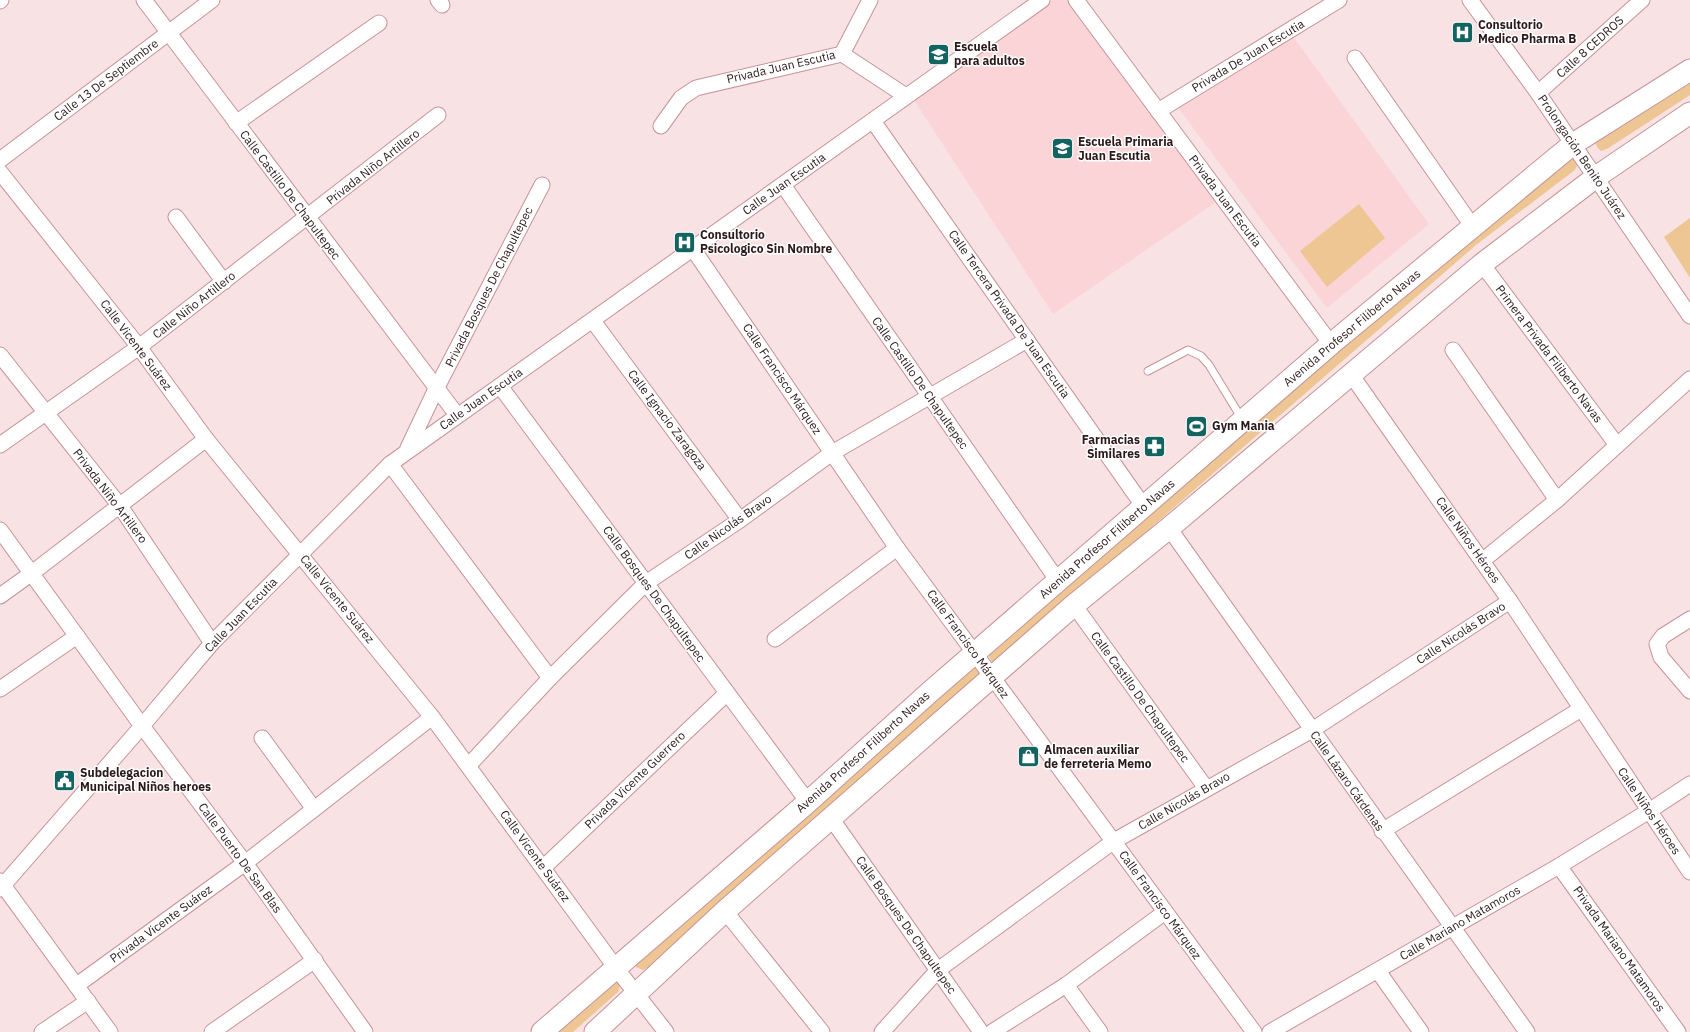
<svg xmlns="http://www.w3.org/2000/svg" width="1690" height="1032" viewBox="0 0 1690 1032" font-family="'IBM Plex Sans',sans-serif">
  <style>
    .built { fill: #fbd4d7 }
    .green { fill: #eec693 }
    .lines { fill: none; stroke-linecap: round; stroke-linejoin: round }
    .lane-casing { stroke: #c79397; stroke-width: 9 }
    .street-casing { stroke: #c79397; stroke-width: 17 }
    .secondary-casing { stroke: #c79397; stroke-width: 23 }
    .lane { stroke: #fff; stroke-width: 7 }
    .street { stroke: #fff; stroke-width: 15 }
    .secondary { stroke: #fff; stroke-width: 21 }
    .labels { text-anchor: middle; stroke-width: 3; stroke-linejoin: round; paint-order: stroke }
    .poi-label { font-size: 12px; font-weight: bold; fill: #2c191b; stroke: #fff; text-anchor: start }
    .street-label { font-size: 12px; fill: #2c191b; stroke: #fff }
  </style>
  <rect width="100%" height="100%" fill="#f9e2e4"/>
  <g class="built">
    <polygon points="1053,0 1073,0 1216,202 1053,314 912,97"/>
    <polygon points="1290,32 1429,224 1327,308 1174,102"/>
  </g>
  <g class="green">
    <path d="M1690 76V95L1607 149 1601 151C1595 146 1595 142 1597 135Z"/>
    <polygon points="1569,156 1576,159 1578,163 1575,170 1476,245 1001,658 995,662 991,661 987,651 1466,234"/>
    <polygon points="1359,204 1385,238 1327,287 1300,251"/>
    <polygon points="1690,218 1690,278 1664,237"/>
    <polygon points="976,665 981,671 979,677 649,967 643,970 636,967 634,962"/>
    <polygon points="613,978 620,983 619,991 573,1032 551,1032"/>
  </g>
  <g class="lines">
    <defs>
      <polyline id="lane" points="1148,371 1188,350 1201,356 1209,365 1242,419"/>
      <g id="street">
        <polyline points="144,0 457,415"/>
        <polyline points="438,0 442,5"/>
        <polyline points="1076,0 1331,344"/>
        <polyline points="1470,0 1538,93 1690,316"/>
        <polyline points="0,1 1,0"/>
        <polyline points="842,54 870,0"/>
        <polyline points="1355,58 1473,227"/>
        <polyline points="1538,93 1642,0"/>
        <polyline points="1158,111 1339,0"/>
        <polyline points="873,121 1144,507"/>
        <polyline points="236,123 379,23"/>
        <polyline points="661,126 681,98 696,88 842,54 906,96"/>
        <polyline points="0,160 212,0"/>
        <polyline points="0,172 139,347 206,439 432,717 616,968 666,1032"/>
        <polyline points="783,185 1058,581"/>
        <polyline points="176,217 224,282"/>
        <polyline points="693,249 897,548 1254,1032"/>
        <polyline points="1482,264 1617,445"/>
        <polyline points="593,321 740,520"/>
        <polyline points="1453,350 1557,500"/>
        <polyline points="0,355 120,506 212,643"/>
        <polyline points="1350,373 1510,601 1690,872"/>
        <polyline points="500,386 808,802"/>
        <polyline points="0,445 139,347 438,115"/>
        <polyline points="408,448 436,389 542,185"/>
        <polyline points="390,464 550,678"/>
        <polyline points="1169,528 1527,1032"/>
        <polyline points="0,530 142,726 245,863 365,1032"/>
        <polyline points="1482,561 1557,500 1690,379"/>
        <polyline points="0,596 32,573 206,439"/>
        <polyline points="1074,605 1206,788"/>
        <polyline points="1690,619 1663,636 1657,644 1661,657 1690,691"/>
        <polyline points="775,639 897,548"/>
        <polyline points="0,689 77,636"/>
        <polyline points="262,738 314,809"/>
        <polyline points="469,765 550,678 646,583 740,520 832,453 1027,340"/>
        <polyline points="831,818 981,1032"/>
        <polyline points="1382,831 1581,709"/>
        <polyline points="1559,866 1678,1032"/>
        <polyline points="543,868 727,693"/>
        <polyline points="0,881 110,1032"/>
        <polyline points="0,889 142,726 212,643 390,464 1042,0"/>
        <polyline points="725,911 822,1032"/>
        <polyline points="1378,971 1421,1032"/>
        <polyline points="77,985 245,863 432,717"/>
        <polyline points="1066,985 1100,1032"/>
        <polyline points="42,1032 88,1001"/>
        <polyline points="212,1032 315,960"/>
        <polyline points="882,1032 938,970 1114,841 1312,730 1510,601"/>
        <polyline points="992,1032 1066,985 1165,912"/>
        <polyline points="1270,1032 1559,866 1649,811 1690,784"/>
      </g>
      <g id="secondary">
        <polyline points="542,1032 808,802 931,691 1331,344 1573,144 1690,70"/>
        <polyline points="595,1032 725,911 1074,605 1169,528 1482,264 1596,177 1690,113"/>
      </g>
    </defs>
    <use href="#lane" class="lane-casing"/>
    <use href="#street" class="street-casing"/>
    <use href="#secondary" class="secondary-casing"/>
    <use href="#lane" class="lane"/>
    <use href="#street" class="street"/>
    <use href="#secondary" class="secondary"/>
  </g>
  <defs>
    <symbol id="hospital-square" viewBox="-11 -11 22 22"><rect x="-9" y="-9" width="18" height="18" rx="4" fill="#136361" stroke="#fff"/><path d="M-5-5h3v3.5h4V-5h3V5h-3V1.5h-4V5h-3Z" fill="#fff"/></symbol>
    <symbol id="school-square" viewBox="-11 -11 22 22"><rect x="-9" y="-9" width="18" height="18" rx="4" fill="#136361" stroke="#fff"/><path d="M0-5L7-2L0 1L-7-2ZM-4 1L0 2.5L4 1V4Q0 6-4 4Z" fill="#fff"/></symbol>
    <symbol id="stadium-square" viewBox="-11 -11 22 22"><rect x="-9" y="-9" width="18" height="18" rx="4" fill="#136361" stroke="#fff"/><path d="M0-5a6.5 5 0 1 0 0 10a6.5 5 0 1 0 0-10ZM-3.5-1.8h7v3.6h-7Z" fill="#fff"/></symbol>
    <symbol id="pharmacy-square" viewBox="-11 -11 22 22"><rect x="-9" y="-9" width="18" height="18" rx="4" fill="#136361" stroke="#fff"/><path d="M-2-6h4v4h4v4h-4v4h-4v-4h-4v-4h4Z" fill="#fff"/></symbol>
    <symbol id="shop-square" viewBox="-11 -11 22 22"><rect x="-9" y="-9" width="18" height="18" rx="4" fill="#136361" stroke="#fff"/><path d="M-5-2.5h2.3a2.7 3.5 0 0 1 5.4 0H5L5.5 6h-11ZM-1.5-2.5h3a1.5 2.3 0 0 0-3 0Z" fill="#fff"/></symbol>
    <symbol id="civic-square" viewBox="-11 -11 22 22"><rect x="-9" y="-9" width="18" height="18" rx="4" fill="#136361" stroke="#fff"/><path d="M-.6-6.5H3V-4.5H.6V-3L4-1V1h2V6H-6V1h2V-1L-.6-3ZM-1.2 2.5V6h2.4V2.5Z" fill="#fff"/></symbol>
  </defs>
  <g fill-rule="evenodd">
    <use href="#hospital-square" x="1450" y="20" width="25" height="25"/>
    <use href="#school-square" x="926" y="42" width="25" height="25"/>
    <use href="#school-square" x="1050" y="136" width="25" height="25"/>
    <use href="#hospital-square" x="672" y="230" width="25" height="25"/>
    <use href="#stadium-square" x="1184" y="414" width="25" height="25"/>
    <use href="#pharmacy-square" x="1142" y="434" width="25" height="25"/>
    <use href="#shop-square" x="1016" y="744" width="25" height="25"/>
    <use href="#civic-square" x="52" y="768" width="25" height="25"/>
  </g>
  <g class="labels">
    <g class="poi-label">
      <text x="1478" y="29">Consultorio<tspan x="1478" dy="14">Medico Pharma B</tspan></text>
      <text x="954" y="51">Escuela<tspan x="954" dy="14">para adultos</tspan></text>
      <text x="1078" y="146">Escuela Primaria<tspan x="1078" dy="14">Juan Escutia</tspan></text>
      <text x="700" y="239">Consultorio<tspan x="700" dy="14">Psicologico Sin Nombre</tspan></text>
      <text x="1212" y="430">Gym Mania</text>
      <text x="1140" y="444" text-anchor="end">Farmacias<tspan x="1140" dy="14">Similares</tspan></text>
      <text x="1044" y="754">Almacen auxiliar<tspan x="1044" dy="14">de ferreteria Memo</tspan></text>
      <text x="80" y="777">Subdelegacion<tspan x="80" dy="14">Municipal Niños heroes</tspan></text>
    </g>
    <g class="street-label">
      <text transform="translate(1590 47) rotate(-42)" y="4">Calle 8 CEDROS</text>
      <text transform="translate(1248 56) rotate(-31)" y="4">Privada De Juan Escutia</text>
      <text transform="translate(781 67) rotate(-13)" y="4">Privada Juan Escutia</text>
      <text transform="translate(106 80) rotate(-37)" y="4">Calle 13 De Septiembre</text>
      <text transform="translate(1582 157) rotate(56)" y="4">Prolongación Benito Juárez</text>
      <text transform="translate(373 167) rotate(-38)" y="4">Privada Niño Artillero</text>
      <text transform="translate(784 184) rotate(-35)" y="4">Calle Juan Escutia</text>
      <text transform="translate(290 195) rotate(53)" y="4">Calle Castillo De Chapultepec</text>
      <text transform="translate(1225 201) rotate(53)" y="4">Privada Juan Escutia</text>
      <text transform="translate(489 287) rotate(-63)" y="4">Privada Bosques De Chapultepec</text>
      <text transform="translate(194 305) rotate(-38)" y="4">Calle Niño Artillero</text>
      <text transform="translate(1009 314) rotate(55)" y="4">Calle Tercera Privada De Juan Escutia</text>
      <text transform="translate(1352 328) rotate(-40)" y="4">Avenida Profesor Filiberto Navas</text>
      <text transform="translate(136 345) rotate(53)" y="4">Calle Vicente Suárez</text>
      <text transform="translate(1549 354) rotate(53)" y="4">Primera Privada Filiberto Navas</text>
      <text transform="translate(782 379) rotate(56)" y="4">Calle Francisco Márquez</text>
      <text transform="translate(920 383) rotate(55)" y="4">Calle Castillo De Chapultepec</text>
      <text transform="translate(481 399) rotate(-35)" y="4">Calle Juan Escutia</text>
      <text transform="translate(667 420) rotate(53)" y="4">Calle Ignacio Zaragoza</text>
      <text transform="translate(110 496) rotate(53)" y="4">Privada Niño Artillero</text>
      <text transform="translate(728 527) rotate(-35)" y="4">Calle Nicolás Bravo</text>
      <text transform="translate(1107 539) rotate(-41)" y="4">Avenida Profesor Filiberto Navas</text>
      <text transform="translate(1468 540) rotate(55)" y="4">Calle Niños Héroes</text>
      <text transform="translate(654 594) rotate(54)" y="4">Calle Bosques De Chapultepec</text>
      <text transform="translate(337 599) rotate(51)" y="4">Calle Vicente Suárez</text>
      <text transform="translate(241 615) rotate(-46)" y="4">Calle Juan Escutia</text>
      <text transform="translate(1461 633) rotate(-33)" y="4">Calle Nicolás Bravo</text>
      <text transform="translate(968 644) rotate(54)" y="4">Calle Francisco Márquez</text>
      <text transform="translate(1140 697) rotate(54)" y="4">Calle Castillo De Chapultepec</text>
      <text transform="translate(863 752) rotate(-42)" y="4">Avenida Profesor Filiberto Navas</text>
      <text transform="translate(635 780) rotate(-44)" y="4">Privada Vicente Guerrero</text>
      <text transform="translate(1347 781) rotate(55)" y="4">Calle Lázaro Cárdenas</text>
      <text transform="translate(1184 801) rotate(-30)" y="4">Calle Nicolás Bravo</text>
      <text transform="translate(1649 811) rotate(56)" y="4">Calle Niños Héroes</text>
      <text transform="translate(535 856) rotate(54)" y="4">Calle Vicente Suárez</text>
      <text transform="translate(240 858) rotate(54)" y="4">Calle Puerto De San Blas</text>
      <text transform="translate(1160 905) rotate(54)" y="4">Calle Francisco Márquez</text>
      <text transform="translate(1460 923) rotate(-30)" y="4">Calle Mariano Matamoros</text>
      <text transform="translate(161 924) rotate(-36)" y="4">Privada Vicente Suárez</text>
      <text transform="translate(906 925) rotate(55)" y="4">Calle Bosques De Chapultepec</text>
      <text transform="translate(1619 949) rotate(55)" y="4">Privada Mariano Matamoros</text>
    </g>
  </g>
</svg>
